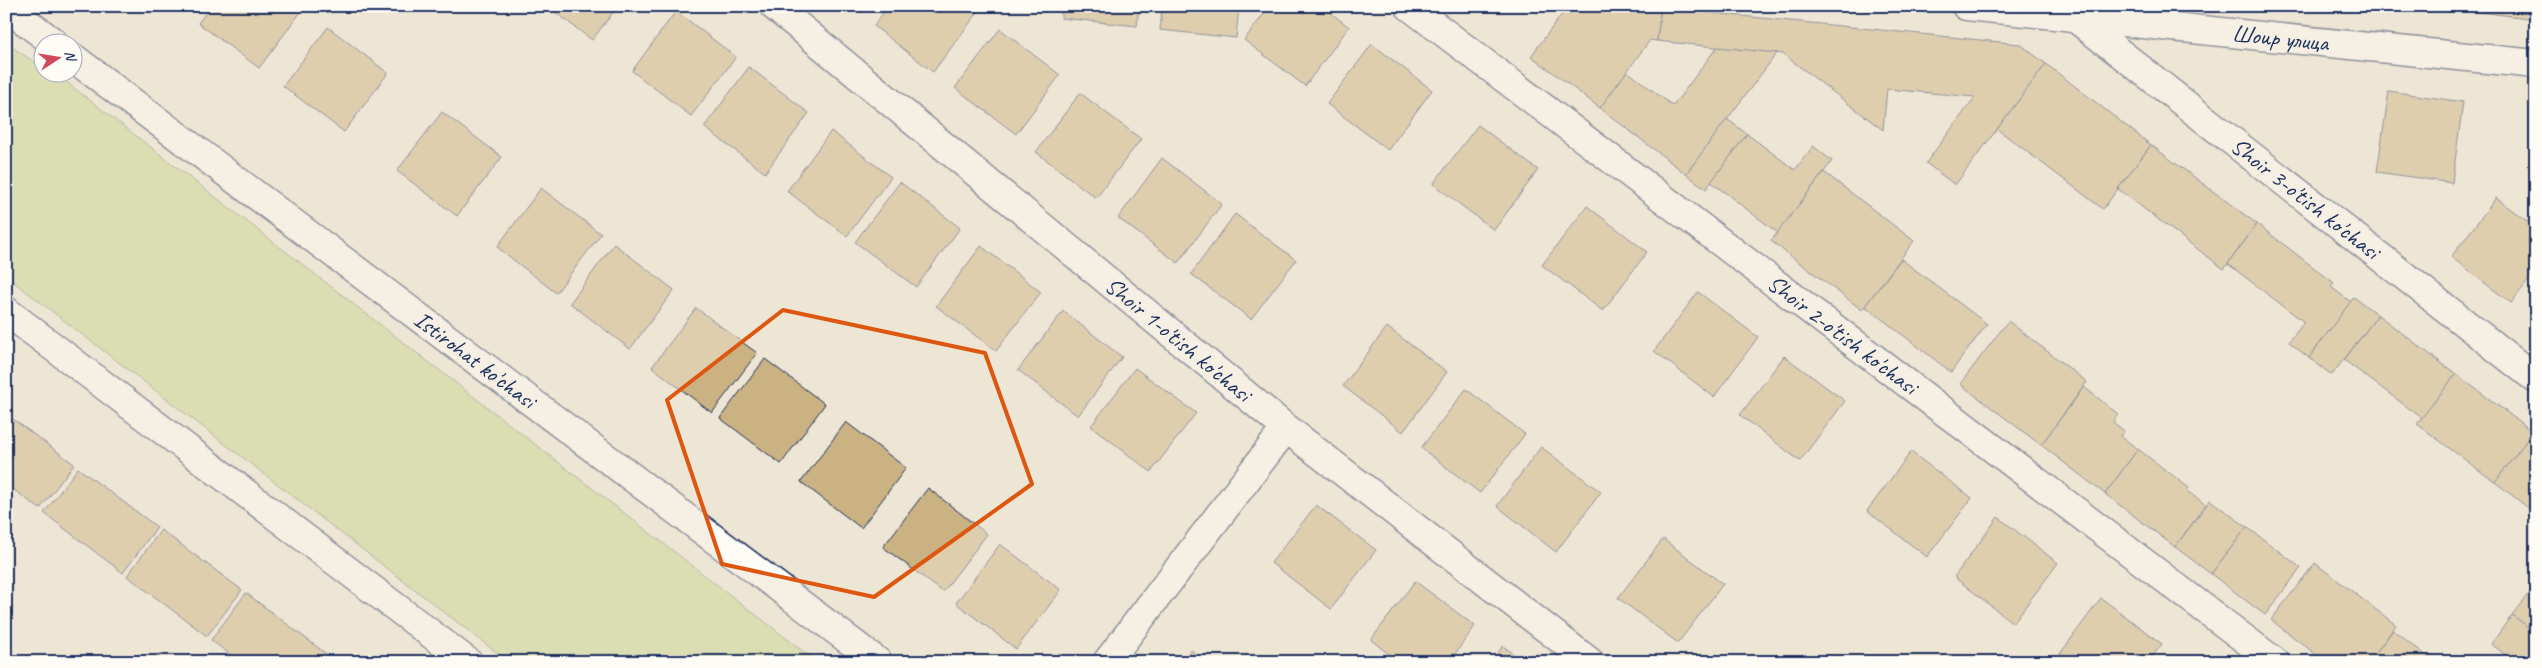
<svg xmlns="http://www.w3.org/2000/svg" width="2542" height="668" viewBox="0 0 2542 668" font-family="Caveat,sans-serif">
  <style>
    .green { fill: #c1d489; stroke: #6e8274 }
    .building { fill: #cbb282; stroke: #1b2f5e }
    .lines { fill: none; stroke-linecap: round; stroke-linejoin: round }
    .minor-casing { stroke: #1b2f5e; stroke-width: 31 }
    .secondary-casing { stroke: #1b2f5e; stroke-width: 31 }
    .minor { stroke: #fdfcf7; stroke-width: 28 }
    .secondary { stroke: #fdfcf7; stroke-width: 28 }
    .marked { fill: none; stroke: #de5710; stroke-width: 4; stroke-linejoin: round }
    .labels { text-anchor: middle; stroke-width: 4; stroke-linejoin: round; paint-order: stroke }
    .street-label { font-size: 24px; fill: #1b2f5e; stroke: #fdfcf7 }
  </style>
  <rect width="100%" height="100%" fill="#eee6d4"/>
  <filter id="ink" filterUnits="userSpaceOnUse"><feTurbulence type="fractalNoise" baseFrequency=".02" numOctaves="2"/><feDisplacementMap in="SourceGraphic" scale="10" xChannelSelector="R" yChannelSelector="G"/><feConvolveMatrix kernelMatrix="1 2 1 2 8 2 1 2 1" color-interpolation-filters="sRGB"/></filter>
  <g filter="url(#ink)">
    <polygon class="green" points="6,43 42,67 42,72 51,73 65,81 817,662 509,662 6,276"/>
    <g class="building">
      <polygon points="211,6 299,6 303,9 259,68 198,23"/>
      <polygon points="547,6 618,6 592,40"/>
      <polygon points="888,6 970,6 978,12 933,72 874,26"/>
      <polygon points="1062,6 1139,6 1137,26 1061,18"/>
      <polygon points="1162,6 1239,6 1236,38 1160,30"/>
      <polygon points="1270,6 1322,6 1349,27 1305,86 1244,40"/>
      <polygon points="1568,6 1661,8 1657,41 1650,40 1600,108 1531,56"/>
      <polygon points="2430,6 2536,6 2536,19"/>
      <polygon points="1661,8 2020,44 2046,64 1955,185 1926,163 1975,97 1887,89 1883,130 1783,54 1657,41"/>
      <polygon points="676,11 736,57 691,116 632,71"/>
      <polygon points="328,27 388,73 344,132 283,86"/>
      <polygon points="1000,29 1060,75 1016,134 955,88"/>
      <polygon points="1372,44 1432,90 1388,150 1327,104"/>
      <polygon points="1717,47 1777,53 1686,174 1600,108 1627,71 1673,106"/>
      <polygon points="2046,64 2151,145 2103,209 1997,129"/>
      <polygon points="749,67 809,113 765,173 704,127"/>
      <polygon points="2389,91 2463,102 2452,183 2377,172"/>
      <polygon points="1080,93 1141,139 1096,198 1036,152"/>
      <polygon points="442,112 502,157 457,216 397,171"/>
      <polygon points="1727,119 1747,134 1706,189 1686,174"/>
      <polygon points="1478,125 1538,170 1494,230 1433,184"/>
      <polygon points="831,131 891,177 847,236 787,191"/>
      <polygon points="1747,134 1795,170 1813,146 1832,161 1778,233 1711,182"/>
      <polygon points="2151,145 2257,224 2224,269 2118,189"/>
      <polygon points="1162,158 1222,204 1178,263 1118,218"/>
      <polygon points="1824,172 1914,241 1862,310 1771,241"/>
      <polygon points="900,182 960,228 916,287 855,242"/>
      <polygon points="541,188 601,234 556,293 497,247"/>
      <polygon points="2496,198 2536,228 2536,271 2511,303 2451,257"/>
      <polygon points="1587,206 1647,252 1603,311 1542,265"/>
      <polygon points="1235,214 1296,260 1251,319 1191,274"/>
      <polygon points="2257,224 2334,283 2331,287 2351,302 2309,358 2289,342 2304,322 2228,264"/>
      <polygon points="614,244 674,290 630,349 570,303"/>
      <polygon points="981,246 1041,292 996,351 936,306"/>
      <polygon points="1901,259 1987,324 1951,372 1865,306"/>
      <polygon points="1698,292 1758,337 1714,397 1654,351"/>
      <polygon points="2354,297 2378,315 2332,375 2309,358"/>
      <polygon points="696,308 757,353 712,413 652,367"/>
      <polygon points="1063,311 1122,357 1078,416 1018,370"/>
      <polygon points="2378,315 2456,374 2422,418 2344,360"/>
      <polygon points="2008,321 2087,382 2041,445 1960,384"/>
      <polygon points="1387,327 1447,372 1403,432 1343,386"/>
      <polygon points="1784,356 1845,401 1800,461 1740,415"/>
      <polygon points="765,359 825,404 781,464 720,418"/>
      <polygon points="1135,368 1196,413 1151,472 1091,426"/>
      <polygon points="2456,374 2533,432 2495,482 2417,424"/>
      <polygon points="2084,387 2118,414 2113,422 2124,431 2120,436 2138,449 2105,494 2041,445"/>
      <polygon points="1466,389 1525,434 1480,493 1421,448"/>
      <polygon points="6,414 74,464 40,509 6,484"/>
      <polygon points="846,422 906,468 861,528 801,482"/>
      <polygon points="2533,432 2536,434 2536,514 2495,482"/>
      <polygon points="1541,447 1601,492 1556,552 1497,506"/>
      <polygon points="2138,449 2189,488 2187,491 2206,505 2175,547 2105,494"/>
      <polygon points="1911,452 1972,498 1927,557 1867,511"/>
      <polygon points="78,468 157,527 123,573 44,513"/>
      <polygon points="928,488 987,534 943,592 883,547"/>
      <polygon points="2210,500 2247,527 2211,574 2175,547"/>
      <polygon points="1316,505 1376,550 1331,609 1271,563"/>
      <polygon points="1998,517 2058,563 2013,623 1954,577"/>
      <polygon points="2247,527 2301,568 2265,615 2211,574"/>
      <polygon points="161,530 242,590 207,636 127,576"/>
      <polygon points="1663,539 1723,584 1678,643 1618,598"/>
      <polygon points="1000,544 1061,590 1016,649 956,603"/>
      <polygon points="2315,563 2396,625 2369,662 2326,662 2271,620"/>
      <polygon points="1415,581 1475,626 1449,662 1399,662 1371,640"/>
      <polygon points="2536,584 2536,633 2512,615"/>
      <polygon points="246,593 337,662 240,662 211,640"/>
      <polygon points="2101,598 2162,644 2148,662 2063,662 2057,658"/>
      <polygon points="2512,615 2536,633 2536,662 2515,662 2491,644"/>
      <polygon points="2393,630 2435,662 2369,662"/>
      <polygon points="1503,646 1524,662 1491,662"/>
      <polygon points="1191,650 1206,662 1182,662"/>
    </g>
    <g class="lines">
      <defs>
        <g id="minor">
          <path id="s1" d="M774 6 1286 428 1590 662"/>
          <path id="s2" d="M1409 6 2275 662"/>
          <path id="s3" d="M1966 6 2536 64"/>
          <path id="s4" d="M2074 17 2536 379"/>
          <polyline points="1107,662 1286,428"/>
        </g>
        <g id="secondary">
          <polyline points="6,7 53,42"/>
          <path id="s5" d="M72 57 878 662"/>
          <polyline points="6,311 468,662"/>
        </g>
      </defs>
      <use href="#minor" class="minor-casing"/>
      <use href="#secondary" class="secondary-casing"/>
      <use href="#minor" class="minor"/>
      <use href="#secondary" class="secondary"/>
    </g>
  </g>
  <path d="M0 0H2542V668H0ZM783 310 985 353 1032 484 874 597 722 564 667 400Z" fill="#eee6d4" fill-opacity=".55" fill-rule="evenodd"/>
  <path class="marked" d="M783 310 985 353 1032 484 874 597 722 564 667 400Z"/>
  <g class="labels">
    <g class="street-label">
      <text dy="8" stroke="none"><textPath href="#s3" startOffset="316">Шоир улица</textPath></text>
      <text dy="8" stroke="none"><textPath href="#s4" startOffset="294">Shoir 3-o'tish ko'chasi</textPath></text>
      <text dy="8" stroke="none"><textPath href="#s2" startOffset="544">Shoir 2-o'tish ko'chasi</textPath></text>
      <text dy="8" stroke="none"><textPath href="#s1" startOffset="524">Shoir 1-o'tish ko'chasi</textPath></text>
      <text dy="8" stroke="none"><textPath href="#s5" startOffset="504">Istirohat ko'chasi</textPath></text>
    </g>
  </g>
  <rect width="2542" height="668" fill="none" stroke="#fdfcf7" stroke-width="25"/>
  <rect x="12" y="12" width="2517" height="643" fill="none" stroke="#1b2f5e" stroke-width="2" filter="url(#ink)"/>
  <g transform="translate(58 58) rotate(78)"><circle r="24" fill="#fdfcf7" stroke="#a3aaba"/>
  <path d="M0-4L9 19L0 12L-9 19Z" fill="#d1495b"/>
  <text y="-8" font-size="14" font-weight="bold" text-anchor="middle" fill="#1b2f5e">N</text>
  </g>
</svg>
